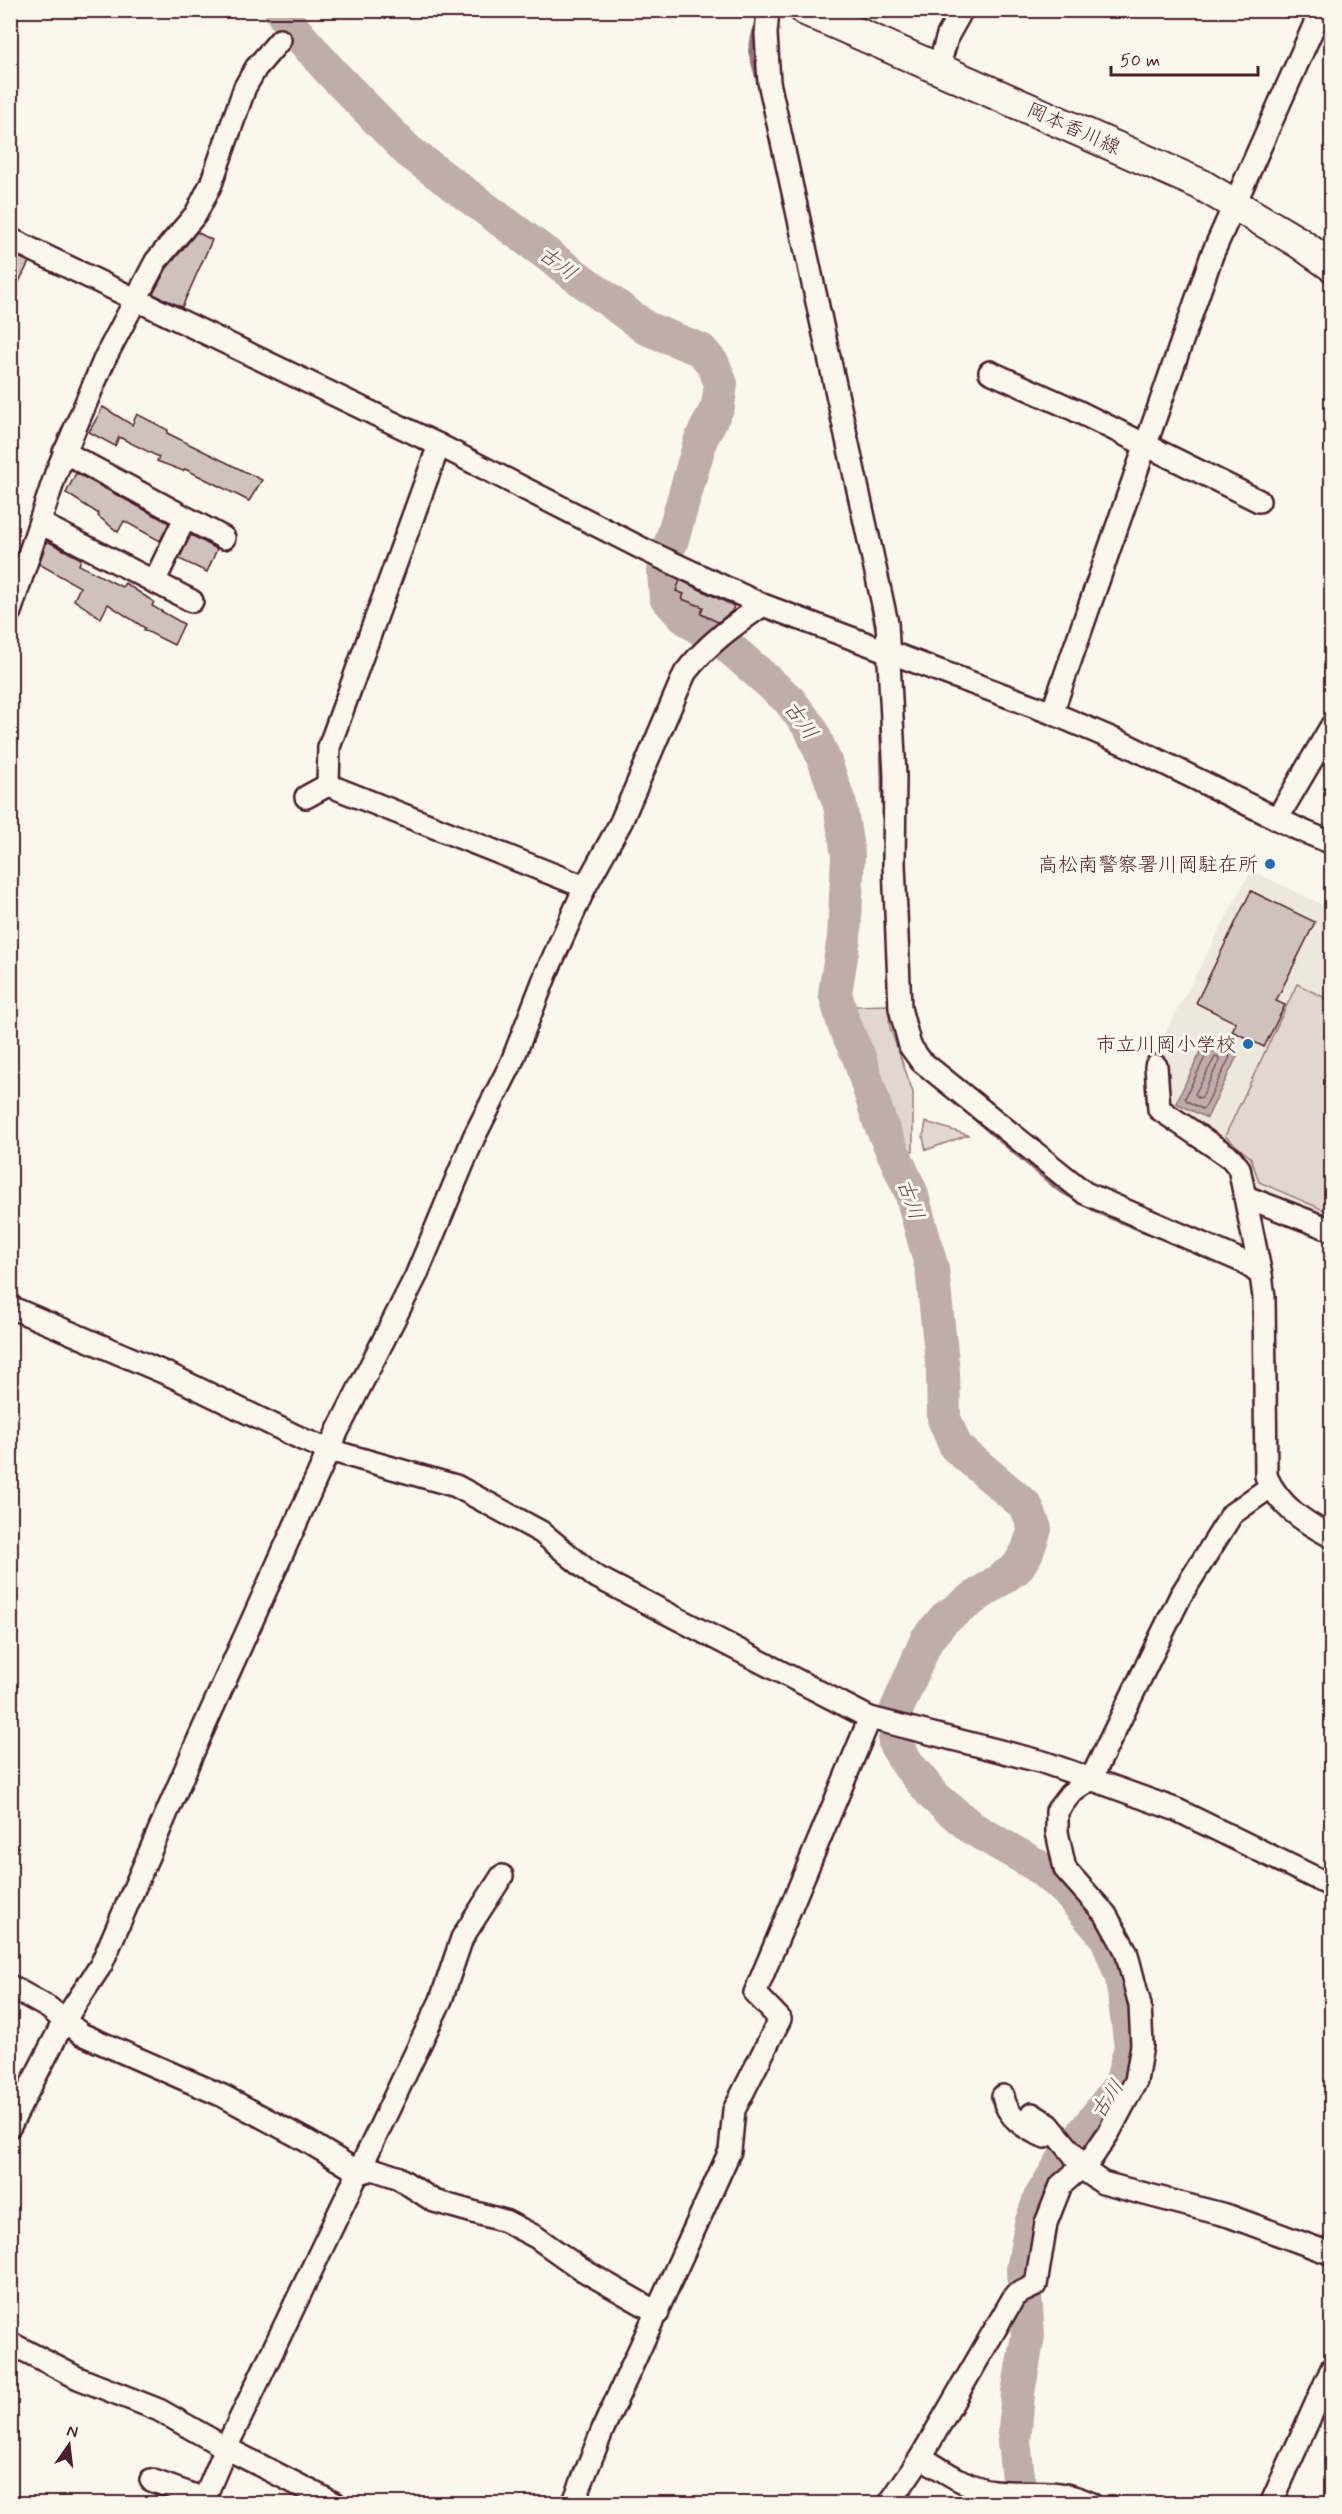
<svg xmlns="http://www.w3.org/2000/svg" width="1342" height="2514" viewBox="0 0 1342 2514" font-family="Mynerve,'Klee One',sans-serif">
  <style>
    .built { fill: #eee7de }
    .green { fill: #e2d7d0; stroke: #967b7e; stroke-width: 1.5 }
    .water { fill: #bfadaa; stroke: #907477; stroke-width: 1.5 }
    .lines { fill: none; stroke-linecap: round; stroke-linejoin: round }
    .shore { stroke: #79585e; stroke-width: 1.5 }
    .stream { stroke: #907477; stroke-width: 6 }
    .river { stroke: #bfadaa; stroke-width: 34 }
    .building { fill: #cfc2bc; stroke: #4a1f2b; stroke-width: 1.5 }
    .street-casing { stroke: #4a1f2b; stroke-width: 26 }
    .secondary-casing { stroke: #4a1f2b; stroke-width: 34 }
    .street { stroke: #fbf7ec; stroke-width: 21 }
    .secondary { stroke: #fbf7ec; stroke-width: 30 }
    .poi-dot { fill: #1f6fb2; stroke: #fbf7ec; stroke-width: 2 }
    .labels { text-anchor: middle; stroke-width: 6; stroke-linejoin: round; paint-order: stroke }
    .street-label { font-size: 20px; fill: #4a1f2b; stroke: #fbf7ec }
    .poi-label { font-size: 20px; fill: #4a1f2b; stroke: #fbf7ec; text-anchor: end }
    .water-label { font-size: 21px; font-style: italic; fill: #6d4a51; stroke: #fbf7ec }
  </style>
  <rect width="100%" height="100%" fill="#fbf7ec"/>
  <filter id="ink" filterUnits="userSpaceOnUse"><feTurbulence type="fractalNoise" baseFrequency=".0167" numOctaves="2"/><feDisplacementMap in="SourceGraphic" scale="12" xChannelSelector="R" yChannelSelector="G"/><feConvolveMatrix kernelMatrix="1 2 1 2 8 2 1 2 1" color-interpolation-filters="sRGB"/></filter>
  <g filter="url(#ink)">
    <polygon class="built" points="1251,870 1331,909 1331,1221 1250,1188 1168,1107 1162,1055 1165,1033"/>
    <g class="green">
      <polygon points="1297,984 1331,1001 1331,1213 1259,1182 1251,1158 1225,1136"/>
      <polygon points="848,996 855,1006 888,1005 890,1028 913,1092 913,1151 903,1150 847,1009"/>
      <polygon points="926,1122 968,1135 926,1150 923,1138"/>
    </g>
    <polygon class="water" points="1208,1037 1239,1052 1207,1118 1176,1103"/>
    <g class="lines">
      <g class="shore">
        <polygon points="1210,1047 1228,1054 1230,1057 1205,1107 1202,1109 1187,1101 1185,1098"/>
        <polygon points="1215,1057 1219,1058 1219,1061 1202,1097 1198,1098 1195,1094"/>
      </g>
      <g class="stream">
        <polyline points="757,22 751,51 760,85"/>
        <polyline points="873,608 877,628"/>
        <polyline points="882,726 884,803"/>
        <polyline points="974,1117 1059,1189 1102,1213 1158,1236"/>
        <polyline points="1326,2364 1332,2351"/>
      </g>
      <g class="river">
        <polyline points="281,10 289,24 331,72 408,151 646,328 701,350 713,364 721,384 718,406 701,439 671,543"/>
        <polyline points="664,572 666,597 683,616 701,629"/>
        <polyline points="730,648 789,700 811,729 825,762 840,805 848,855 844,938 835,993 844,1025 859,1057 880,1123 911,1192 932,1269 943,1371 944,1419 956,1447 1026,1506 1035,1529 1027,1552 1017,1568 945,1618 927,1639 896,1711"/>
        <polyline points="895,1740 895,1744 909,1766 935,1797 972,1828 1036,1865 1067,1891 1107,1938 1122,1978 1131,2047 1121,2084 1065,2157 1040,2198 1031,2224 1023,2270 1028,2336 1018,2393 1014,2442 1020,2496 1017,2504"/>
      </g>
    </g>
    <g class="building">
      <polygon points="197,232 212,240 182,307 153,294 167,268"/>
      <polygon points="13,254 29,262 10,300 10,259"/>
      <polygon points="103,407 132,425 137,414 168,430 167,433 262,480 249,501 185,469 183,471 157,461 159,457 119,437 115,446 89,432"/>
      <polygon points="76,473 169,523 160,541 124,521 118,532 98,516 99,514 66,493"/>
      <polygon points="191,535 217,549 207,572 179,559"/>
      <polygon points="47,541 81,559 79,565 122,587 125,583 154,602 152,606 184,624 174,645 144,630 145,628 108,604 101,618 74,600 80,587 39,564"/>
      <polygon points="680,580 734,606 732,611 718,622 701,614 703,607 682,599 684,594 676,591"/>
      <polygon points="1251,891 1315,922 1276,1001 1285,1005 1264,1047 1232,1031 1236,1023 1196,1003"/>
    </g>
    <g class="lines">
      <defs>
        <g id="street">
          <path d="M768 10 766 34 769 82 887 623 895 776 894 864 900 1008 910 1046 921 1061 1085 1193 1244 1262 1261 1275 1264 1297 1266 1476C1279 1506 1304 1522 1332 1537"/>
          <polyline points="938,68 948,35 962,10"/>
          <polyline points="10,239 439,445 647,551 763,605 1052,713 1127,745 1298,829 1332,843"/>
          <polyline points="990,372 1075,410 1259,501"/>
          <polyline points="64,452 224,538"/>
          <polyline points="40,523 192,601"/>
          <polyline points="154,582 185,518"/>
          <polyline points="10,612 56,473 105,358 156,261 196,214 211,184 245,87 256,68 280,40"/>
          <polyline points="1052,713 1212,255 1321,10"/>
          <polyline points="328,785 329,747 439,445"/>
          <polyline points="306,797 328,785 585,887"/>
          <polyline points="1277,819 1332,725"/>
          <polyline points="1156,1066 1159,1109 1231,1158 1239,1168 1261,1275"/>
          <polyline points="1246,1197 1332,1230"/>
          <polyline points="10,1307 170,1375 304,1440 329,1450 456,1486 541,1532 593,1575 870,1718 1043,1762 1091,1779 1177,1810 1332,1886"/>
          <polyline points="10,1986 49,2008 81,2034 223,2096 307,2141 360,2173 373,2169 397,2177 434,2201 505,2221 536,2237 581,2269 658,2313"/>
          <path d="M1003 2096C1007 2118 1026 2129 1045 2137"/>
          <polyline points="1032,2114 1049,2125 1074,2155 1081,2168 1103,2183 1229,2216 1332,2254"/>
          <path d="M10 2126 64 2021 101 1965 200 1736 338 1430 416 1276 474 1137 511 1064 546 974 585 887 621 822 685 673C707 644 734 625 763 605"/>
          <polyline points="10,2343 78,2378 159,2410 226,2448 336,2504"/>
          <path d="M921 2457C944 2471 967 2488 993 2491 1027 2495 1060 2487 1091 2504"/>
          <polyline points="151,2480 204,2499"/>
          <polyline points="202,2504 226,2448 441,2000 462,1938 502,1876"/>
          <polyline points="573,2504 603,2429 730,2151 734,2110 780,2019 755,1993 870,1718"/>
          <polyline points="889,2504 921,2457 1015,2295 1036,2285 1046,2223 1061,2185 1091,2159 1109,2132 1136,2081 1142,2045 1140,2005 1126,1951 1106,1915 1065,1869 1057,1832 1057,1811 1070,1794 1091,1779 1181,1595 1232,1514 1270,1487"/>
          <polyline points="1271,2504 1332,2368"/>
        </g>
        <polyline id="secondary" points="805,10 1200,184 1298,242 1332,266"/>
      </defs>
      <use href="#street" class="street-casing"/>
      <use href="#secondary" class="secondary-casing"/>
      <use href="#street" class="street"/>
      <use href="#secondary" class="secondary"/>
    </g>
  </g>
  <g class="poi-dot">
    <circle cx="1270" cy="864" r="6"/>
    <circle cx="1248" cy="1044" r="6"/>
  </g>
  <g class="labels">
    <g class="street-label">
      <text transform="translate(1074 128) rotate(24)" y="7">岡本香川線</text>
    </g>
    <g class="poi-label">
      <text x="1258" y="871">高松南警察署川岡駐在所</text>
      <text x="1236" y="1051">市立川岡小学校</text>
    </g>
    <g class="water-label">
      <text transform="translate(558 263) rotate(37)" y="7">古川</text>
      <text transform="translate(801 720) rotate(55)" y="7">古川</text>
      <text transform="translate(911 1199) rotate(71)" y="7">古川</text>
      <text transform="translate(1107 2099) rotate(-56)" y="7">古川</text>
    </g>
  </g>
  <rect width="1342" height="2514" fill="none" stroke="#fbf7ec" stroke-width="36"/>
  <rect x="18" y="18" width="1306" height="2478" fill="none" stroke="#4a1f2b" stroke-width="2" filter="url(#ink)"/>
  <g transform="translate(69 2445) rotate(14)" stroke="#fbf7ec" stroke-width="4.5" paint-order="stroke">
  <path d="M0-4.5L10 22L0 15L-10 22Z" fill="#4a1f2b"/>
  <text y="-9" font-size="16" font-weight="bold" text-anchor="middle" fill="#4a1f2b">N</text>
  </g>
  <path d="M1111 66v9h147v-9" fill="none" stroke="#4a1f2b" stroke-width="3"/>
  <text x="1120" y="66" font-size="18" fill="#4a1f2b" stroke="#fbf7ec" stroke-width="4.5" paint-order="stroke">50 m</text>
</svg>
